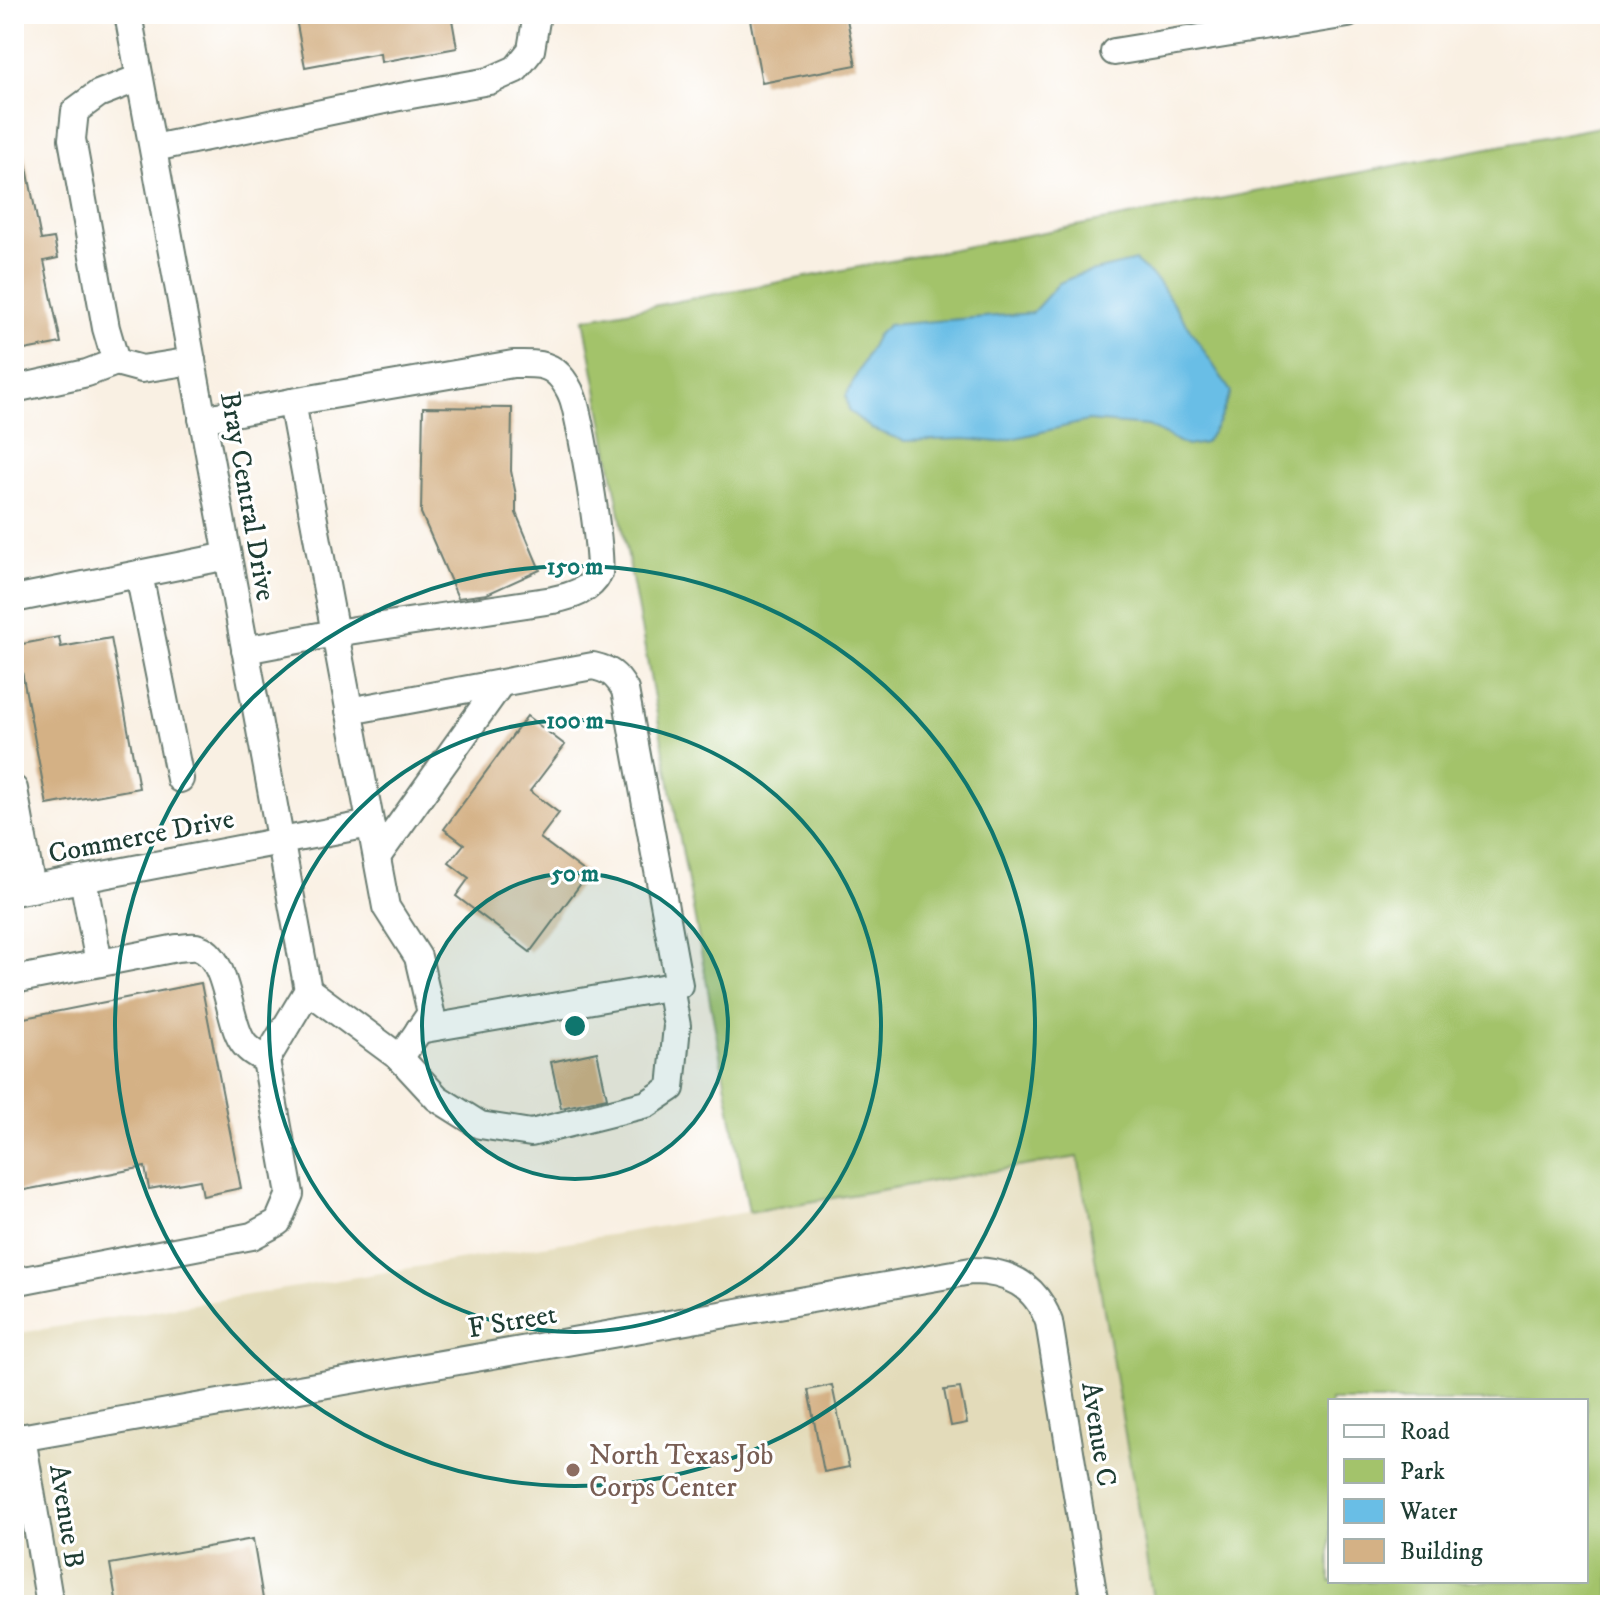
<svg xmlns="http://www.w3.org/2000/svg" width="1624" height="1619" viewBox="0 0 1624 1619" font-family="'IM FELL DW Pica',serif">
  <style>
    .built { fill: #e3dbba }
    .green { fill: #a3c36b; stroke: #618050; stroke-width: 2; fill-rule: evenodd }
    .water { fill: #69bee6; stroke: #447e8d; stroke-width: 2 }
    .building { fill: #d4b185 }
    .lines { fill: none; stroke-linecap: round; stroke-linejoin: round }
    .minor-casing { stroke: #6b7c71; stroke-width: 30 }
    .minor { stroke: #fff; stroke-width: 26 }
    .ring { fill: none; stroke: #0f766e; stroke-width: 4 }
    .education-dot { fill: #8d6e63; stroke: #fff; stroke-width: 3 }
    .labels { text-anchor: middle; stroke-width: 6; stroke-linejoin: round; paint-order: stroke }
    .street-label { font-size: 28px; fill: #1f3d34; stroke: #fff }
    .education-label { font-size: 28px; fill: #785e54; stroke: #fff; text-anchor: start }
    .centre { fill: #0f766e; stroke: #fff; stroke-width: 4 }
    .ring-label { font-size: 24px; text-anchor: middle; font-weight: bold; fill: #0f766e; stroke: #fff; stroke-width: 6; stroke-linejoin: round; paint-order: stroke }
  </style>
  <rect width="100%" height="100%" fill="#fff"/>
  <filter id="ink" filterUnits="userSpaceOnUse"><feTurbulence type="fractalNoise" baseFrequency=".0125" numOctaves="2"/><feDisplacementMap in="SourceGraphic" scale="16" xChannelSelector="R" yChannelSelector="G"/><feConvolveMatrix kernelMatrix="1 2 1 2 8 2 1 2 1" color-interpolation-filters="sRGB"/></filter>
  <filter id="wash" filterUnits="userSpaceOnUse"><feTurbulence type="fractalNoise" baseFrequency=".006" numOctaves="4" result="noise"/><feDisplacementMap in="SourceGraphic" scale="32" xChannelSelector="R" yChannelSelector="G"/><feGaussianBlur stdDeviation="1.8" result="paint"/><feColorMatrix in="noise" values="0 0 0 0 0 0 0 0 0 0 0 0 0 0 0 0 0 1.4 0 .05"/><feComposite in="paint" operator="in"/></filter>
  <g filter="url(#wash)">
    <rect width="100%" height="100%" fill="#f9f0e3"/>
    <polygon class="built" points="1078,1157 1154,1605 14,1605 14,1334"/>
    <path class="green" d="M1610 125V1605H1154L1078 1157 749 1212 584 319ZM1330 1401H1586V1581H1330Z"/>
    <polygon class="water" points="1135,261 1159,282 1231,392 1218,423 1205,443 1187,446 1148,426 1088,421 999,442 965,439 904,441 872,429 849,411 846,396 877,335 888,325 1032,313 1059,283 1078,275"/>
    <g id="blocks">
      <g class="building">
        <polygon points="295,14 451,14 457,48 381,62 380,53 305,67"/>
        <polygon points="749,14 846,14 856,65 762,83"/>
        <polygon points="22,142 41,240 54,238 58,258 44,261 61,343 14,352 14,143"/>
        <polygon points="423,407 512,408 511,471 516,495 516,513 540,570 487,594 458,598 421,513"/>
        <polygon points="59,637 61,647 111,638 139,788 47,805 17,645"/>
        <polygon points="527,716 565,745 530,791 559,813 540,838 588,874 530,952 456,896 469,878 449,863 464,844 444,829"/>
        <polygon points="201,983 241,1188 203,1196 200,1180 149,1189 145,1167 14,1192 14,1020"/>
        <polygon points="597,1052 607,1098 561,1108 551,1062"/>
        <polygon points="832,1385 849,1467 824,1472 808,1390"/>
        <polygon points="960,1388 967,1423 951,1426 944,1390"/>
        <polygon points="253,1539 264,1605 117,1605 110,1564"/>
      </g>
    </g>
  </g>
  <g filter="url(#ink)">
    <use href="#blocks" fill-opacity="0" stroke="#6b7c71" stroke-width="2"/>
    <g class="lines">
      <defs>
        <g id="minor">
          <polyline points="128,14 308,990"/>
          <polyline points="1114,52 1348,14"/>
          <polyline points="139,78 98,94 75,111 72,139 106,328 116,362 142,369 192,361"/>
          <polyline points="154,148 394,98 489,81 516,69 531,50 537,14"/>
          <polyline points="14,389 87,373 116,362"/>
          <polyline points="202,419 292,402 386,907 418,957 431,1013 400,1058 308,990"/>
          <polyline points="139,574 180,779"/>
          <polyline points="14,599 228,556"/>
          <path d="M245 650 335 633 553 600C571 596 590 591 599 573 604 559 580 414 572 396 570 390 564 380 559 375 547 362 529 364 513 364L292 402"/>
          <path d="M349 711 593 666C610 670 616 674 625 690L679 985 419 1030"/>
          <polyline points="14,789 32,889"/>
          <polyline points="377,857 501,683"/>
          <polyline points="83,879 99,963"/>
          <polyline points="14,892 370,824"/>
          <path d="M14 980 177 948C183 948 191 946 196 947 228 954 227 1018 242 1041 247 1050 257 1055 266 1060L308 990"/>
          <polyline points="400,1058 437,1098 480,1125 531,1133 647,1104 671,1088 677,1026 670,987"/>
          <polyline points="14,1282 252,1236 278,1222 290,1194 266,1060"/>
          <polyline points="22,1437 50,1605"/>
          <path d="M14 1439 971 1271C1008 1271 1036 1285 1049 1322L1095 1605"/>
        </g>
      </defs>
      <use href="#minor" class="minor-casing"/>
      <use href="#minor" class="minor"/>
    </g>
  </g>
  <circle cx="575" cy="1026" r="153" fill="#0f766e" fill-opacity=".12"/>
  <g class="ring">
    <circle cx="575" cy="1026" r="153"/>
    <circle cx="575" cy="1026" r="306"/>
    <circle cx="575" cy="1026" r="460"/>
  </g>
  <circle class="education-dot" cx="573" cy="1470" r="8"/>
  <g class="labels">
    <g class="street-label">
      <text transform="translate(249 496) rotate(80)" y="10">Bray Central Drive</text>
      <text transform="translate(141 835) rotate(-11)" y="10">Commerce Drive</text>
      <text transform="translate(512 1320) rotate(-10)" y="10">F Street</text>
      <text transform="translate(1100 1434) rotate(81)" y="10">Avenue C</text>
      <text transform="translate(68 1516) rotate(81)" y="10">Avenue B</text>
    </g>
    <g class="education-label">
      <text x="589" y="1464">North Texas Job<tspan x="589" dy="32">Corps Center</tspan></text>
    </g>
  </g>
  <circle cx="575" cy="1026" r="12" class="centre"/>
  <g class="ring-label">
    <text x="575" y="574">150 m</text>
    <text x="575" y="728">100 m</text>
    <text x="575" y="881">50 m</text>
  </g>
  <rect width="1624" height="1619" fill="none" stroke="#fff" stroke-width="48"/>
  <rect x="1328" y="1399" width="260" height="184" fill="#ffffff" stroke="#a5b1ae" stroke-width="2"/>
  <rect x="1344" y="1425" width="40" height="12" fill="#ffffff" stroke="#a5b1ae" stroke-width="2"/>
  <text x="1400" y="1439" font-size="24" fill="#1f3d34">Road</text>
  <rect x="1344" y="1459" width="40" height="24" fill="#a3c36b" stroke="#a5b1ae" stroke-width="2"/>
  <text x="1400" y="1479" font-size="24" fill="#1f3d34">Park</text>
  <rect x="1344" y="1499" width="40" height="24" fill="#69bee6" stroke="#a5b1ae" stroke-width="2"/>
  <text x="1400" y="1519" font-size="24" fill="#1f3d34">Water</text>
  <rect x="1344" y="1539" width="40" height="24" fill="#d4b185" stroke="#a5b1ae" stroke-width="2"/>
  <text x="1400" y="1559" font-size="24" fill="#1f3d34">Building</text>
</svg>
